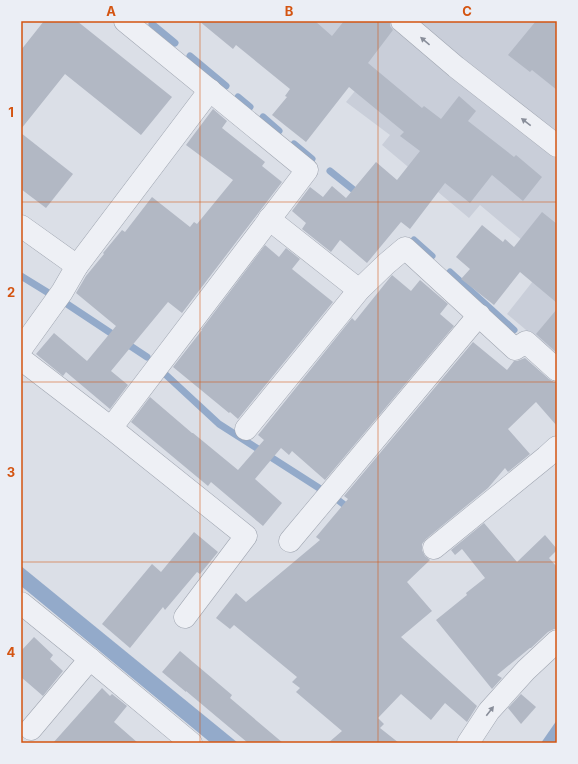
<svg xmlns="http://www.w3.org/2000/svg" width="578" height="764" viewBox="0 0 578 764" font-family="Inter,sans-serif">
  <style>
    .built { fill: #c9ced9 }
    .water { fill: #93aaca }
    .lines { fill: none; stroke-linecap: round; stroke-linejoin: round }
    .stream { stroke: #93aaca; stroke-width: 7 }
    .building { fill: #b2b8c4 }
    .minor-casing { stroke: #a0a6b1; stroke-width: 23 }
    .minor { stroke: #eef0f5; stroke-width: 22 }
    .oneway { fill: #898e9a }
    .grid { fill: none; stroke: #d45411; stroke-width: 1; stroke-opacity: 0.55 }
    .neatline { fill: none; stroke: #d45411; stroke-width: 1.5 }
    .grid-label { font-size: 13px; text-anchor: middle; font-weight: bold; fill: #d45411 }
  </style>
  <rect width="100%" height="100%" fill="#dbdfe7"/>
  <g class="built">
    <polygon points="267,21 393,21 557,154 557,356 507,314 548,262 480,205 469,218 382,145 390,135 346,102 355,91"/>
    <polygon points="413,21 557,21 557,138"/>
  </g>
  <g class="water">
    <polygon points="21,566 238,743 211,743 21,586"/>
    <polygon points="557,720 557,743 541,743"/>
  </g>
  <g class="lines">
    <g class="stream">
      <polyline points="152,24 175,43"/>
      <polyline points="190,56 226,86"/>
      <polyline points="238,97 250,107"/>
      <polyline points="263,117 279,131"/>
      <polyline points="294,144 312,159"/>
      <polyline points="330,171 360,195"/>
      <polyline points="414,240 432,256"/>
      <polyline points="450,272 514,330"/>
      <polyline points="21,276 47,292"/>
      <polyline points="67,304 147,357"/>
      <polyline points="165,374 219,424 319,488"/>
      <polyline points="338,500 351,510"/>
    </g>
  </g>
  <g class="building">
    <polygon points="44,21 77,21 172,97 141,135 65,74 21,129 21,50"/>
    <polygon points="199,21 315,21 332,36 344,21 390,21 390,26 393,30 368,63 422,108 424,106 441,119 459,96 476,111 468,121 514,157 516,155 542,177 523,201 492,175 470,203 445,183 410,229 401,222 367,263 340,240 331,252 302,229 306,223 292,211 310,187 323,197 332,186 346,198 376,162 397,180 420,151 400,136 404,132 349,87 306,142 272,115 287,97 285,96 290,89 236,45 233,49"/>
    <polygon points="536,21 557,21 557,90 532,70 530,72 508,55"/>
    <polygon points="213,109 227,121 222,128 265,162 262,166 282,182 182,313 168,302 111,371 128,385 110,409 66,372 63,376 36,354 54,333 87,361 116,326 76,293 86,276 104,254 103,253 122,230 125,232 152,197 190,227 194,222 197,224 233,180 186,145"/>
    <polygon points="21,133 73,174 46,208 21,189"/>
    <polygon points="542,212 557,224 557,303 520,272 494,305 461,279 470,269 456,257 482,225 503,242 505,239 514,247"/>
    <polygon points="265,245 279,257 286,248 300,259 292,269 333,302 238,419 230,412 229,413 173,367 202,330 201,330"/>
    <polygon points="392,275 411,291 420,280 448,304 440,314 454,326 325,480 292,451 289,455 281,448 255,479 282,503 263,526 211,482 208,486 131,422 150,397 192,433 193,433 238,470 264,440 258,435 352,318 355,321"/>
    <polygon points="557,309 557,353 536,334"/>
    <polygon points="473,342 507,370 514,361 517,361 525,358 549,379 554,382 557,382 557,426 536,402 508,429 530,454 508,472 505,468 488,488 426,539 422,544 422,550 425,556 430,560 407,582 432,611 401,637 477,706 467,722 445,703 431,720 401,694 378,718 384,724 380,728 399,743 328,743 342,731 296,692 300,688 292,682 297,677 234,625 230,629 216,618 236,593 246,602 320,540 316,537 348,499 344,496"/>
    <polygon points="484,523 517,562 545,535 557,549 557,550 549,558 557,567 557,629 554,629 548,632 531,648 530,648 497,675 502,678 492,689 436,620 467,595 466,593 485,578 462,549 455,555 451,550"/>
    <polygon points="194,532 218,552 200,574 197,572 165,610 163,607 130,648 102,624 152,564 161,572"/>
    <polygon points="34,637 53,655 50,659 63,671 43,696 21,677 21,651"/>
    <polygon points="180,651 232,695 230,698 283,743 248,743 186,691 186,692 162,672"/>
    <polygon points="102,688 110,696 112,694 127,706 114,722 138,743 53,743"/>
    <polygon points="521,694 536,707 521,724 508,708"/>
  </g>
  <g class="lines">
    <defs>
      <g id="minor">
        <polyline points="402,21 456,67 557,146"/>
        <polyline points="269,219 359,290"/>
        <polyline points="21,226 77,266"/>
        <polyline points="21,349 62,292 77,266 210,90"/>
        <polyline points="21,359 111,428 246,536 185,617"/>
        <polyline points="111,428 307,170 125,21"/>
        <polyline points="246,429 359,290 386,264 405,248 515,349 526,342 557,370"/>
        <polyline points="290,541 479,315"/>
        <polyline points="434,548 546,457 557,447"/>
        <polyline points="21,603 90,659 191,743"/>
        <polyline points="31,729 90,659"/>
        <polyline points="468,743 489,711 526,670 557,641"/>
      </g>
    </defs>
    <use href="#minor" class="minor-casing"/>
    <use href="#minor" class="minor"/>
  </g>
  <defs><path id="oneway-solid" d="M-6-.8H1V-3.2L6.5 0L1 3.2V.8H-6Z"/></defs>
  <g class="oneway">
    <use href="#oneway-solid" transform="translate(425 41) rotate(-140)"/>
    <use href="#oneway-solid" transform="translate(526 122) rotate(-142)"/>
    <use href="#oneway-solid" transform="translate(490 711) rotate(-52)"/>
  </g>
  <path class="grid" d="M200 21V743M378 21V743M21 202H557M21 382H557M21 562H557"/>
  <rect width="578" height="764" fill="none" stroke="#ebeef5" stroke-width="44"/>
  <rect x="22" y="22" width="534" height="720" class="neatline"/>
  <g class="grid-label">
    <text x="111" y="16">A</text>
    <text x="289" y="16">B</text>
    <text x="467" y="16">C</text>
    <text x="11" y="117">1</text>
    <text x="11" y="297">2</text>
    <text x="11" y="477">3</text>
    <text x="11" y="657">4</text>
  </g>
</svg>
